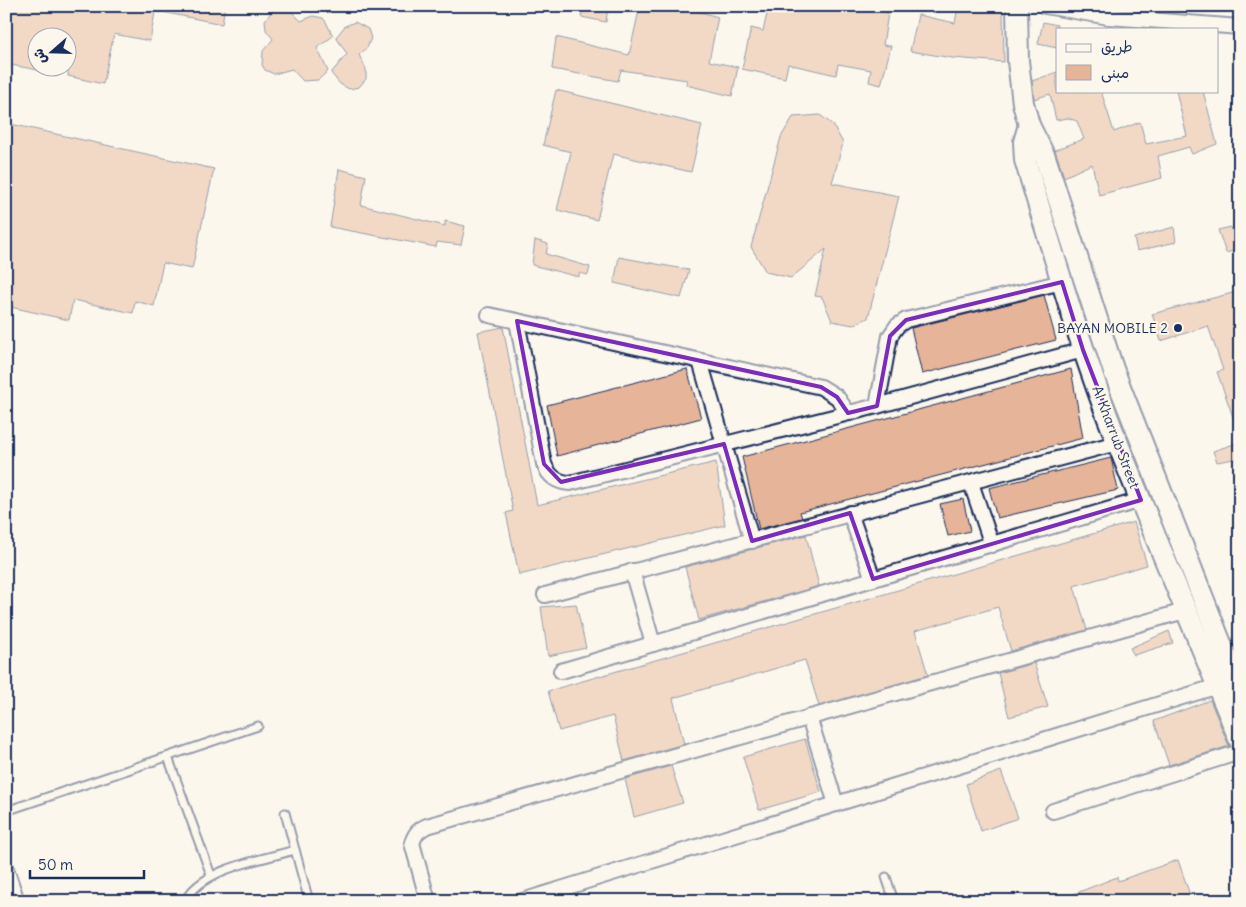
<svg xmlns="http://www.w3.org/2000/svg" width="1246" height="907" viewBox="0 0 1246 907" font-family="Delius,'Playpen Sans Arabic',sans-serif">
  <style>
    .building { fill: #e6b498; stroke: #1b2f5e }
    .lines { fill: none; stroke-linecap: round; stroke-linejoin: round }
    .lane-casing { stroke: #1b2f5e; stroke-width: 11 }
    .street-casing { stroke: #1b2f5e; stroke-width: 18 }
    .secondary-casing { stroke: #1b2f5e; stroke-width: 24 }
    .lane { stroke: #fbf7ec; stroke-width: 7 }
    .street { stroke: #fbf7ec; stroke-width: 14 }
    .secondary { stroke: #fbf7ec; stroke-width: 20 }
    .marked { fill: none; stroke: #7b2cbf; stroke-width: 4; stroke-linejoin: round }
    .poi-dot { fill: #1b2f5e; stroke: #fbf7ec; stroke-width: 2 }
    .labels { text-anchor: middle; stroke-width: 4; stroke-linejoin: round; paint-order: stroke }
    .poi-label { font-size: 14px; fill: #1b2f5e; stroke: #fbf7ec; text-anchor: end }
    .street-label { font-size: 14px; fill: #1b2f5e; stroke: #fbf7ec }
  </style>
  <rect width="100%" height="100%" fill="#fbf7ec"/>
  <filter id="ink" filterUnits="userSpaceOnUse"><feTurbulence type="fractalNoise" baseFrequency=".02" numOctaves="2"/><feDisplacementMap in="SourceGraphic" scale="10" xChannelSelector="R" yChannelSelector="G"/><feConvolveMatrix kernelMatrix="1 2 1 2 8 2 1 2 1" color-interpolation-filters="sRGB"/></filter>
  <g filter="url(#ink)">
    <g class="building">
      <polygon points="6,6 156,6 150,41 114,34 103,84 68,76 68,38 38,38 38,70 6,64"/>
      <polygon points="163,6 225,6 222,24 162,12"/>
      <polygon points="584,6 608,6 606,22 581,17"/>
      <polygon points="640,6 687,6 687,8 718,17 709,61 738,67 732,96 686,85 687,80 621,70 618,81 552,69 556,37 629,55"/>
      <polygon points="769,6 832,6 856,11 856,7 888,13 883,45 891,46 881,85 869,82 871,70 838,64 836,75 788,64 785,78 742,69 751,28 763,31"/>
      <polygon points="958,6 1003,12 1004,62 952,58 910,51 918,15 955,23"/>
      <polygon points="275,8 290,10 301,21 313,16 323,18 326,22 333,36 317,48 328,71 318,80 303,81 292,69 274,74 265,70 262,65 263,51 273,39 266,30 265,20"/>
      <polygon points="355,22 368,29 371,38 367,48 359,55 366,69 366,79 359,87 349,89 340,84 331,73 347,54 336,37 345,26"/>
      <polygon points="1043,22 1057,25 1057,48 1038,44"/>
      <polygon points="1057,72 1057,91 1101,91 1114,132 1140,122 1146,144 1187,136 1176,91 1203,91 1217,144 1192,154 1189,147 1158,156 1162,178 1099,195 1092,164 1064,177 1055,150 1084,139 1077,121 1068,118 1056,120 1050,94 1034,99 1032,81"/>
      <polygon points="556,90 702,125 691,172 613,154 597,220 557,210 571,152 543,145"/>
      <polygon points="820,115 833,125 843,143 832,183 899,196 868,318 853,325 832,321 822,297 815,296 826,249 791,278 766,272 751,247 781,137 793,117"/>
      <polygon points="6,123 214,169 192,269 163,263 154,306 135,301 133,313 73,300 69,320 6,306"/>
      <polygon points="339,169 366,176 361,205 445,226 445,221 465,226 461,245 437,242 436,247 330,227"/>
      <polygon points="1174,227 1176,242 1137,251 1134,238"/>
      <polygon points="1231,227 1239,249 1226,253 1218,230"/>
      <polygon points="535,240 548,244 546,254 590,267 588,275 579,273 579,277 532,265"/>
      <polygon points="619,257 689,270 681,298 614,283"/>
      <polygon points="1240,291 1240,315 1235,317 1240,333 1238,431 1217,372 1223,370 1208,326 1161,341 1152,314"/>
      <polygon points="1044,295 1056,340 922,374 911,328"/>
      <polygon points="503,327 537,505 716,462 725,525 519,575 506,513 513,511 478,332"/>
      <polygon points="687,369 701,418 557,456 547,405"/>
      <polygon points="1071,369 1083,438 800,512 802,518 759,529 742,457"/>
      <polygon points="1240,442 1240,458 1217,462 1213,451"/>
      <polygon points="1111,458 1118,490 997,518 989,488"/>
      <polygon points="963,499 970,531 948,536 940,504"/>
      <polygon points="1134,522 1147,565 1074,586 1087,630 1011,651 998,607 915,631 928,675 819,706 805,660 673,698 684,744 624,761 613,716 559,731 548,691"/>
      <polygon points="806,535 819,586 699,620 685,567"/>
      <polygon points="576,604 586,648 548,656 541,607"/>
      <polygon points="1169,631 1173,643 1134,655 1130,648"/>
      <polygon points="1034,663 1048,707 1009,717 998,673"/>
      <polygon points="1210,700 1229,746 1169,765 1154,721"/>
      <polygon points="805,739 821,792 759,810 743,757"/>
      <polygon points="671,766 683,803 634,817 625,779"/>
      <polygon points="1001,771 1018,818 981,831 966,784"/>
      <polygon points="1178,860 1192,901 1056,901 1117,877 1118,881"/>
    </g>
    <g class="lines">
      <defs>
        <g id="lane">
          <polyline points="168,757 211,875"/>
          <polyline points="6,811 258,726"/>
          <polyline points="285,813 309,901"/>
          <polyline points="886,877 894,901"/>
          <path d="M185 901C202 868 261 860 295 850"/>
        </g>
        <g id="street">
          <polyline points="1045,6 1109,17 1240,27"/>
          <polyline points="489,315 821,387 837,397 848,413"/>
          <path d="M517 321 544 464C549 476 556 482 570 483L877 406 1083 350"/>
          <polyline points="700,361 752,541"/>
          <polyline points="877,406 890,336 897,326 906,320 1062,282"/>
          <polyline points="971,483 992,545"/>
          <polyline points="850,513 873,579"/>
          <polyline points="632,571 653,644"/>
          <polyline points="545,595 1117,443"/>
          <polyline points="561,671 1141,500"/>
          <polyline points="809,717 836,804"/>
          <polyline points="1053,811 1240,752"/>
          <polyline points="6,869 17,901"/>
          <path d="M428 901 412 843C415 834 418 830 427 826L1188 610"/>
          <polyline points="522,901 1218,686"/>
        </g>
        <g id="secondary">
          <polyline points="1017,6 1018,61 1023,103 1029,125 1045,157 1113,369 1240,692"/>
          <path d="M1029 125 1024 142 1025 160C1054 255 1081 352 1118 444 1157 543 1200 642 1240 741"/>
        </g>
      </defs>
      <use href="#lane" class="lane-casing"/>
      <use href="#street" class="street-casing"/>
      <use href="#secondary" class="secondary-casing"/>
      <use href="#lane" class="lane"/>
      <use href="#street" class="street"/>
      <use href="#secondary" class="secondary"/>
    </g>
  </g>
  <path d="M0 0H1246V907H0ZM1062 282 1083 350 1141 500 873 579 850 513 752 541 724 444 561 482 544 464 517 321 821 387 837 397 848 413 877 406 890 336 906 320Z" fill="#fbf7ec" fill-opacity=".55" fill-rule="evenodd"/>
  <path class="marked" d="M1062 282 1083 350 1141 500 873 579 850 513 752 541 724 444 561 482 544 464 517 321 821 387 837 397 848 413 877 406 890 336 906 320Z"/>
  <circle class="poi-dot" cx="1178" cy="328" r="5"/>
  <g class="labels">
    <g class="poi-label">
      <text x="1168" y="333">BAYAN MOBILE 2</text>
    </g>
    <g class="street-label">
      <text transform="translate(1116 437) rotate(69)" y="5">Al Kharrub Street</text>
    </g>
  </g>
  <rect width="1246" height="907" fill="none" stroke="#fbf7ec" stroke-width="25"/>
  <rect x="12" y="12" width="1221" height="882" fill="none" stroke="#1b2f5e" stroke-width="2" filter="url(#ink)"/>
  <rect x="1056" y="28" width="162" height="65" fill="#fbf7ec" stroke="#a1a7b3"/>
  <rect x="1066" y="44" width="25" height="8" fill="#fbf7ec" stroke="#a1a7b3"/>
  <text x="1101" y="52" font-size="15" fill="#1b2f5e">طريق</text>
  <rect x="1066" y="65" width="25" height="15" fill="#e6b498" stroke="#a1a7b3"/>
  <text x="1101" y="78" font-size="15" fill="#1b2f5e">مبنى</text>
  <g transform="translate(52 52) rotate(250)"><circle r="24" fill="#fbf7ec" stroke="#a1a7b3"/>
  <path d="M0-4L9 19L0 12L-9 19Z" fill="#1b2f5e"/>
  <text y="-8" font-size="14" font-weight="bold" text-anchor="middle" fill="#1b2f5e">ش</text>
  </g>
  <path d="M30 870v8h114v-8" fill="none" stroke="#1b2f5e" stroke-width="2.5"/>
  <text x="38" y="870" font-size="15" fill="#1b2f5e" stroke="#fbf7ec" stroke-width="4" paint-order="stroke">50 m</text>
</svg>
